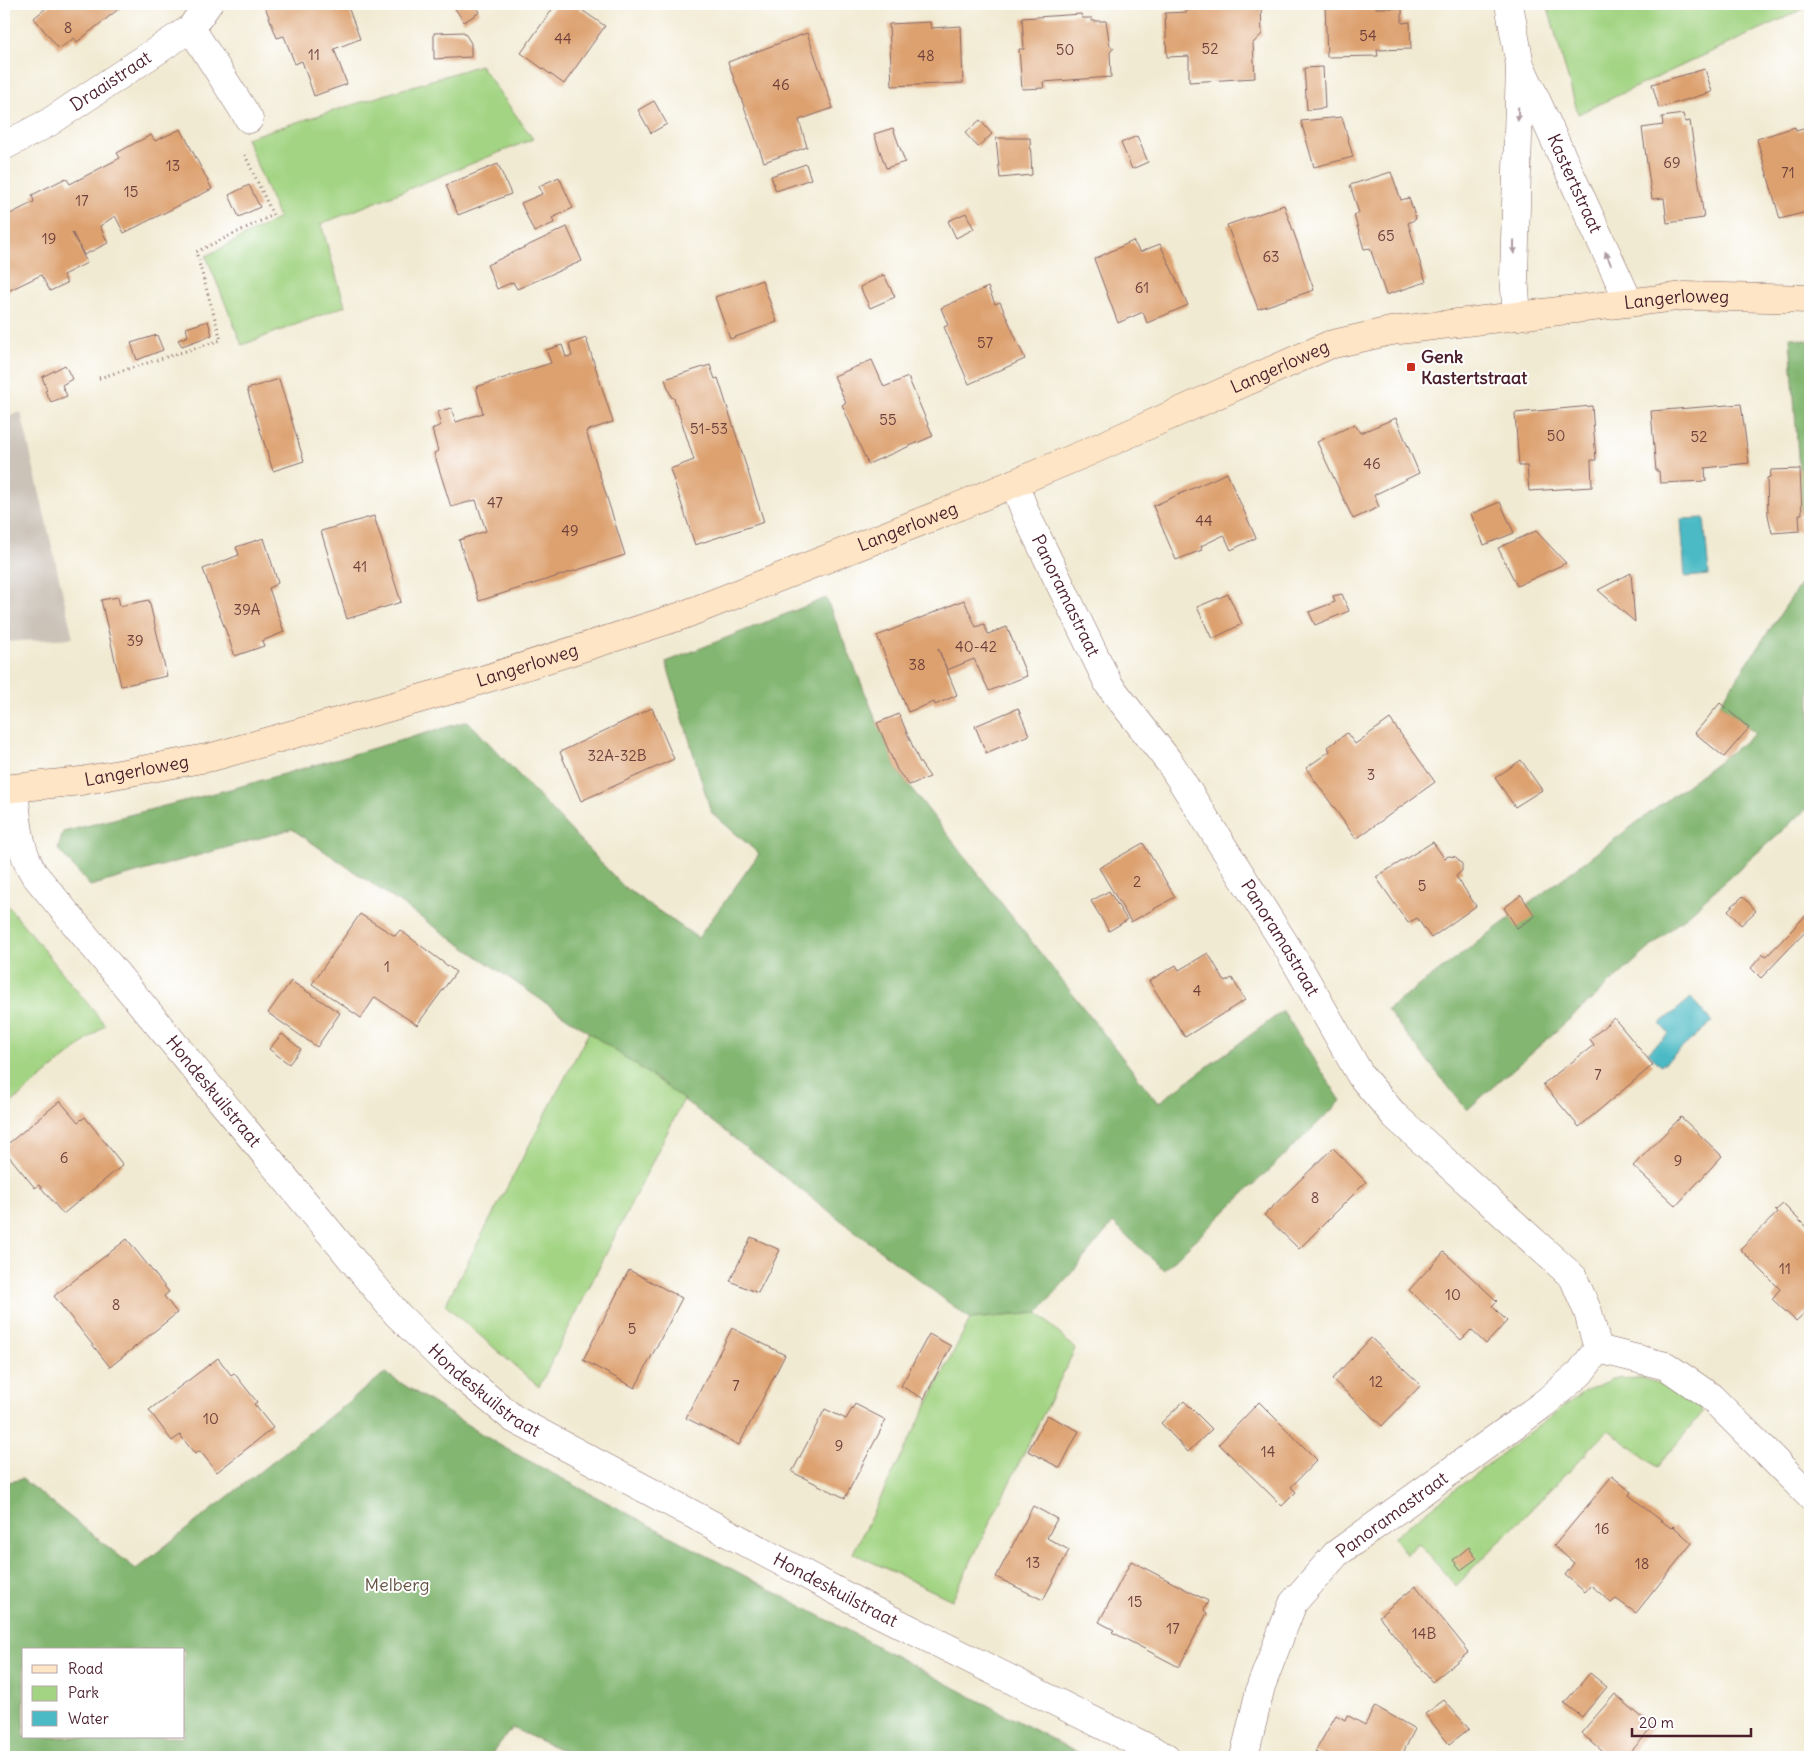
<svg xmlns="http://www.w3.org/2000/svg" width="1814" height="1761" viewBox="0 0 1814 1761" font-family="Delius,sans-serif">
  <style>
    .industrial { fill: #cbc2b8 }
    .green { fill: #a3d483; stroke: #767a57 }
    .forest { fill: #82b671; stroke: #666a4e; fill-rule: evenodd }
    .water { fill: #4cbac4; stroke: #4b6c78 }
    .building { fill: #dda16f }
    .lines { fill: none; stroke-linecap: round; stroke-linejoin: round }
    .street-casing { stroke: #846665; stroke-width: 29 }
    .secondary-casing { stroke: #846665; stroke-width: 29 }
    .path { stroke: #846665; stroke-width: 3; stroke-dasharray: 1 4; stroke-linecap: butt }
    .street { stroke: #fff; stroke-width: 28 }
    .secondary { stroke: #fee5c5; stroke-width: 28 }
    .oneway { fill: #ae9aa0 }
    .poi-dot { fill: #c8321e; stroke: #fff; stroke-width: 2 }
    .labels { text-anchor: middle; stroke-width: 4; stroke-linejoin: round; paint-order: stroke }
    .number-label { font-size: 15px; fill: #6f403c }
    .street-label { font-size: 18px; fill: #4a1f2b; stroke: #fff }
    .poi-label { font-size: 18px; font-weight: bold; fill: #4a1f2b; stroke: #fff; text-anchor: start }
    .park-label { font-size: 18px; fill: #655545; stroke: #fff }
  </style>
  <rect width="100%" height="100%" fill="#fff"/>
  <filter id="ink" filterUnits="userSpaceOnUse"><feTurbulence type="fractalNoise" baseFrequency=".02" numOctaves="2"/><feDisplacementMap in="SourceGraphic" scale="10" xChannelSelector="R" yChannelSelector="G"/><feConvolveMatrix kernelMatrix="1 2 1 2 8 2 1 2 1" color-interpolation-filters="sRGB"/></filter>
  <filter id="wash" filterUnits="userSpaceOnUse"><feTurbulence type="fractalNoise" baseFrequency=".0096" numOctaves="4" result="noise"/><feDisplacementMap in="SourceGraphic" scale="20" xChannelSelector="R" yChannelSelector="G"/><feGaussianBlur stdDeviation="1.12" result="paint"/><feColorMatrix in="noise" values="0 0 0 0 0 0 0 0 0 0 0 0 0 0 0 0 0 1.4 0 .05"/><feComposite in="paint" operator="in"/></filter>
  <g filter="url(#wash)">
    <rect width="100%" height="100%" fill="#f1ead2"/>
    <polygon class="industrial" points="21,412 73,638 4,642 4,417"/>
    <g class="green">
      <polygon points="1547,4 1810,4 1810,6 1578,114"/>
      <polygon points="480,65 533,139 321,224 345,306 242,345 206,256 279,218 246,138"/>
      <polygon points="4,901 105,1025 4,1109"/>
      <polygon points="589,1032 684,1099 539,1387 445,1305"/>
      <polygon points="1038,1313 1075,1349 952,1600 853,1553 970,1319"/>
      <polygon points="1642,1378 1675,1389 1703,1412 1657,1467 1609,1430 1456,1586 1419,1544 1406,1554 1393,1537 1583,1392 1612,1379"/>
    </g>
    <g class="forest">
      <polygon points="1790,337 1810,341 1810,806 1467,1110 1387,1010 1755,734 1720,703 1806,576"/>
      <polygon points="826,598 897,770 1158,1103 1283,1011 1341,1101 1164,1270 1113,1223 1038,1313 970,1319 655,1078 292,829 90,886 58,849 63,832 238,787 468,721 624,887 698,938 759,854 711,812 666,662"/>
      <path d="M385 1373 501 1446 1085 1757H577L512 1728 489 1757H4V1483L22 1479 136 1569ZM24 1650H184V1737H24Z"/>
    </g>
    <g class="water">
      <polygon points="1704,518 1709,575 1685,577 1681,519"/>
      <polygon points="1691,998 1712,1022 1661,1066 1648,1052 1669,1034 1660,1024"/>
    </g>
    <g id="blocks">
      <g class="building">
        <polygon points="51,4 125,4 77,42 74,38 59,49 34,18"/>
        <polygon points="264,4 347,4 360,39 334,49 347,84 314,96 302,61 295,64 284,36 277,38"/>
        <polygon points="452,4 475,4 480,12 464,22"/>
        <polygon points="556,4 573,4 605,26 564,84 521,53"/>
        <polygon points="1325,4 1376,4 1376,8 1402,8 1402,23 1410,22 1411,49 1377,50 1378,56 1327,57"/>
        <polygon points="1261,6 1262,34 1253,43 1255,78 1189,82 1189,56 1167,57 1165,13 1187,12 1186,9"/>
        <polygon points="1081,14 1082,18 1092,18 1092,21 1106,21 1110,46 1114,48 1110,52 1111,77 1043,82 1044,88 1022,89 1019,49 1024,49 1022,18"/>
        <polygon points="930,22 931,28 961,26 963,83 892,86 889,24"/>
        <polygon points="464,32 471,43 471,57 434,59 434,33"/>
        <polygon points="807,33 833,108 799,120 807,147 764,162 728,62"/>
        <polygon points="1323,67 1325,108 1307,110 1304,68"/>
        <polygon points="1705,69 1712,92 1659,108 1652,84"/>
        <polygon points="654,101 667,124 651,133 638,110"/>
        <polygon points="1683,114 1685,122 1690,121 1704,218 1667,223 1664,198 1652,199 1642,128 1663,125 1662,117"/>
        <polygon points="1342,117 1353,157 1314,167 1301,121"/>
        <polygon points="980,120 992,134 978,147 965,133"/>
        <polygon points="1795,127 1796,131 1810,127 1810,208 1805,210 1806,212 1780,219 1757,139"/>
        <polygon points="893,128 905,162 886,168 874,134"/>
        <polygon points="181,129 212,189 124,233 115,216 100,226 108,243 84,255 72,232 87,263 63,275 67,283 50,291 41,275 4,293 4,217 34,202 32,195 66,178 70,184 120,158 117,153 135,143 151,135 155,141"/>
        <polygon points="1137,136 1148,162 1132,169 1121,143"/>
        <polygon points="996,138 1030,138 1032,175 1000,178"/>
        <polygon points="498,164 511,194 458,215 446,185"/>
        <polygon points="806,164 811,179 776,191 771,176"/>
        <polygon points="1391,172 1401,200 1409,198 1416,219 1408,223 1426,282 1386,295 1370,248 1364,249 1354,215 1359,213 1350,185"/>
        <polygon points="559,177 573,208 552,218 554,223 534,232 521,203 542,194 539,186"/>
        <polygon points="249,185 260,207 239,217 229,195"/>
        <polygon points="1284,205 1314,290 1258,309 1227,225"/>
        <polygon points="966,213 974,229 956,238 948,221"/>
        <polygon points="567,227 582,261 517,289 513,282 497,289 487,265"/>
        <polygon points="1133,241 1140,252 1160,244 1188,305 1147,323 1143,312 1118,323 1094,259"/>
        <polygon points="884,275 895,297 870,308 860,287"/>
        <polygon points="762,280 777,322 730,339 715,297"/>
        <polygon points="988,287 995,304 1000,302 1025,359 969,384 944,327 948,325 941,308"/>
        <polygon points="208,321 212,335 182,346 178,340 188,336 186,328"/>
        <polygon points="157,335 163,350 137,360 131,343"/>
        <polygon points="586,338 613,422 586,431 625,555 479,601 459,540 486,531 476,500 451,507 434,453 438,451 432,429 441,425 437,412 451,408 456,422 483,413 476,387 551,363 546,350 562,345 566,357 572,356 569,344"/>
        <polygon points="872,360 884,387 908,377 933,436 868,464 842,405 846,403 834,376"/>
        <polygon points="65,365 72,379 62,385 67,396 51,402 45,391 47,390 42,377"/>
        <polygon points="710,365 715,379 718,378 764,522 695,545 670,469 694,460 674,398 671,397 665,379"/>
        <polygon points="279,379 304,461 273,471 247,389"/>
        <polygon points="1741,404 1749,463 1705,468 1706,481 1660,483 1659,471 1656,471 1651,411"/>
        <polygon points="1592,406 1596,460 1591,460 1592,487 1529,491 1527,466 1519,466 1515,413"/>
        <polygon points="1396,418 1419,473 1374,495 1379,507 1353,519 1317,442 1355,424 1360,433"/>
        <polygon points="1800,469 1802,514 1799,514 1800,531 1772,533 1768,515 1767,478 1770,477 1771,470"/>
        <polygon points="1227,473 1256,538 1231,550 1224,535 1201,546 1202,550 1176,560 1153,506"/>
        <polygon points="1500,502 1514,533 1484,545 1471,514"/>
        <polygon points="374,516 401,602 347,619 321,531"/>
        <polygon points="1536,531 1566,563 1517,586 1498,548"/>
        <polygon points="264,538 278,583 269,588 284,632 262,641 264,646 235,656 203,569 239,555 236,547"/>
        <polygon points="1631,573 1635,622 1598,590"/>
        <polygon points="1228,594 1242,624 1212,639 1197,607"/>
        <polygon points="1342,594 1349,611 1315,625 1309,612 1335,602 1333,596"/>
        <polygon points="118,597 120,606 149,600 167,676 121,686 101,600"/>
        <polygon points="964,600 976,627 984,624 988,634 1007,627 1027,676 989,691 974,659 947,670 938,648 957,695 935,705 934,702 908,712 877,636"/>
        <polygon points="1720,703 1749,728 1724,757 1695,733"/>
        <polygon points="652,708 674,759 581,801 560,752"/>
        <polygon points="1018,708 1029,735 986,753 975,726"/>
        <polygon points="899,714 919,761 930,777 909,785 897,770 877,723"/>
        <polygon points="1390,719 1435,782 1356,839 1306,768 1330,751 1328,747 1347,733 1355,744"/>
        <polygon points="1521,760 1542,790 1515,807 1495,778"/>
        <polygon points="1433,842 1444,858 1449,856 1456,857 1462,864 1462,871 1456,876 1476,906 1431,938 1417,918 1408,923 1376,877"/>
        <polygon points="1143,843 1175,897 1131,922 1099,868"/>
        <polygon points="1109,891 1127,920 1109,931 1091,901"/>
        <polygon points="1521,895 1535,916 1517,928 1504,908"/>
        <polygon points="1743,896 1756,911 1741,925 1728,910"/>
        <polygon points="1810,911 1810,927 1761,978 1751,968 1763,954 1767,956"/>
        <polygon points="360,914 395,936 400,930 456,972 417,1025 375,997 361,1018 312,984"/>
        <polygon points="1208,953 1225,982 1232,978 1245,1000 1185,1037 1149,981 1176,965 1179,970"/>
        <polygon points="291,981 340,1013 317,1047 268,1013"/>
        <polygon points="1614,1018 1653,1065 1579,1127 1543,1084 1594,1045 1590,1039"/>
        <polygon points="282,1034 301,1049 289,1064 269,1049"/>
        <polygon points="60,1101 78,1122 85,1117 123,1165 63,1214 39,1185 35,1188 4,1150 4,1147"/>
        <polygon points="1681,1117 1722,1156 1676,1206 1633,1166"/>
        <polygon points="1333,1148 1366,1182 1299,1249 1264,1215"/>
        <polygon points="1783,1204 1810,1231 1810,1308 1796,1321 1772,1299 1780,1289 1740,1249 1777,1213 1775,1211"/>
        <polygon points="751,1237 780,1250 758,1293 730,1281"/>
        <polygon points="127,1239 169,1292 164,1296 177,1313 110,1367 54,1296"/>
        <polygon points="1444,1252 1497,1301 1492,1306 1507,1321 1486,1344 1471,1330 1461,1340 1409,1290"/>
        <polygon points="629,1270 682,1298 635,1388 583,1360"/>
        <polygon points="732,1328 785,1355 739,1445 686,1418"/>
        <polygon points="929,1334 951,1346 924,1399 901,1386"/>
        <polygon points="1371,1338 1421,1385 1382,1426 1332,1379"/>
        <polygon points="218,1358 231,1375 234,1373 257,1402 254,1404 273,1428 217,1472 200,1451 195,1454 180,1435 172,1441 149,1410"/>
        <polygon points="1184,1401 1212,1429 1188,1452 1161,1423"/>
        <polygon points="1259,1402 1317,1460 1291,1487 1296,1492 1282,1506 1219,1444"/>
        <polygon points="855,1404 886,1420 845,1498 792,1472 825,1409 846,1419"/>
        <polygon points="1047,1415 1079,1431 1060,1468 1028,1451"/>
        <polygon points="1612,1476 1631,1492 1629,1495 1650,1512 1671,1528 1673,1526 1692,1543 1636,1613 1616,1599 1611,1603 1591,1585 1585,1592 1565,1575 1574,1563 1554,1546"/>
        <polygon points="1033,1506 1057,1519 1047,1538 1069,1550 1043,1600 996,1577"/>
        <polygon points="1469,1547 1477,1558 1461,1570 1453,1560"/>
        <polygon points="1131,1561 1208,1601 1204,1610 1207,1613 1179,1667 1112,1632 1114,1630 1099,1622"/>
        <polygon points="1416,1586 1469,1652 1432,1682 1379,1616"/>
        <polygon points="1590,1673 1607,1687 1582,1717 1564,1703"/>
        <polygon points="1615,1694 1653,1727 1626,1757 1609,1757 1581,1733"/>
        <polygon points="1444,1700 1469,1729 1449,1744 1425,1714"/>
        <polygon points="1375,1706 1415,1729 1401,1757 1325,1757 1315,1752 1336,1715 1345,1720 1347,1715 1365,1725"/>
      </g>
    </g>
  </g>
  <g filter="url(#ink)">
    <use href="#blocks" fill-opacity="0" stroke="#846665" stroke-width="1"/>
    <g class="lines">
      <defs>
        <g id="street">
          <polyline points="1509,4 1520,65 1514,276 1517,316"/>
          <polyline points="191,28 249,119"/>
          <path id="s1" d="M1522 69 1629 302"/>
          <path id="s2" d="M4 146 48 123 191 28 208 4"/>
          <path id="s3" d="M1014 483 1026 514 1109 685 1170 763 1290 952 1361 1076 1395 1116 1573 1277 1588 1312 1598 1349 1580 1373 1542 1405 1336 1554 1293 1603 1261 1686 1244 1757"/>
          <path id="s4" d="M14 789C17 818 18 848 34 874L397 1314 452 1368 514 1419 874 1611 1166 1757"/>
          <polyline points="1598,1349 1666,1366 1711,1397 1810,1496"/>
        </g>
        <g id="secondary">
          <path id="s5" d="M4 789 81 781 212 757 451 690 681 616 943 513 1086 453 1329 345 1391 331 1685 296 1810 299"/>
        </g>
      </defs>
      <use href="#street" class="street-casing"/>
      <use href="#secondary" class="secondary-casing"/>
      <polyline class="path" points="99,378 221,340 196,252 273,215 244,153"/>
      <use href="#street" class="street"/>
      <use href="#secondary" class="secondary"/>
    </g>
    <defs><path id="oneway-solid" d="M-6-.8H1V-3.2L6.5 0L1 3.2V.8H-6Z" transform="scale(1.25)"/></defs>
    <g class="oneway">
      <use href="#oneway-solid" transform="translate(1518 114) rotate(92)"/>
      <use href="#oneway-solid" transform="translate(1514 247) rotate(91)"/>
      <use href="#oneway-solid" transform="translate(1608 258) rotate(-114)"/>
    </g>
  </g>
  <rect class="poi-dot" x="1406" y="362" width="10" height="10" rx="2.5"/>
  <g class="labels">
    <g class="number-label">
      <text x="68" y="33">8</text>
      <text x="1368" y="41">54</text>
      <text x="563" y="44">44</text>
      <text x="1210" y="54">52</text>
      <text x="1065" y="55">50</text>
      <text x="314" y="60">11</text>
      <text x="926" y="61">48</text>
      <text x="781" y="90">46</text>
      <text x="1672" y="168">69</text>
      <text x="173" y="171">13</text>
      <text x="1788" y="178">71</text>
      <text x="131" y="197">15</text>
      <text x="82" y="206">17</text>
      <text x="1386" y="241">65</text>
      <text x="49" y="244">19</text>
      <text x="1271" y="262">63</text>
      <text x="1142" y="293">61</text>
      <text x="985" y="348">57</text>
      <text x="888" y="425">55</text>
      <text x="709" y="434">51-53</text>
      <text x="1556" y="441">50</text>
      <text x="1699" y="442">52</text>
      <text x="1372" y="469">46</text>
      <text x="495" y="508">47</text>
      <text x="1204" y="526">44</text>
      <text x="570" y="536">49</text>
      <text x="360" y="572">41</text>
      <text x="247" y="615">39A</text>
      <text x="135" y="646">39</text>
      <text x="976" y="652">40-42</text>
      <text x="917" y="670">38</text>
      <text x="617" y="761">32A-32B</text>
      <text x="1371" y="780">3</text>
      <text x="1137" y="887">2</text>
      <text x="1422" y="891">5</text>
      <text x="387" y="972">1</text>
      <text x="1197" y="996">4</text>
      <text x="1598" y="1080">7</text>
      <text x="64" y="1163">6</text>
      <text x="1678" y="1166">9</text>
      <text x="1315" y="1203">8</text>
      <text x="1785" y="1274">11</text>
      <text x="1453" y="1300">10</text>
      <text x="116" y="1310">8</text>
      <text x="632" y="1334">5</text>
      <text x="1376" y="1387">12</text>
      <text x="736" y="1391">7</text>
      <text x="211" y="1424">10</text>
      <text x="839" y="1451">9</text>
      <text x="1268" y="1457">14</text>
      <text x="1602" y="1534">16</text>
      <text x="1033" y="1568">13</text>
      <text x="1642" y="1569">18</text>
      <text x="1135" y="1607">15</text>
      <text x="1173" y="1634">17</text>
      <text x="1424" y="1639">14B</text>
    </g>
    <g class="street-label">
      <text dy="6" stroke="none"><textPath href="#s2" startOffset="125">Draaistraat</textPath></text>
      <text dy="6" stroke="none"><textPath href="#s1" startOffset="126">Kastertstraat</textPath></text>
      <text dy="6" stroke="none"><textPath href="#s5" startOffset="1754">Langerloweg</textPath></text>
      <text dy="6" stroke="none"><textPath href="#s5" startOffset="1349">Langerloweg</textPath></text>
      <text dy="6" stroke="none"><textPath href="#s5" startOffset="944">Langerloweg</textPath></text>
      <text dy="6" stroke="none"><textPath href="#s3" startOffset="124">Panoramastraat</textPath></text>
      <text dy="6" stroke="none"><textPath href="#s5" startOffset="539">Langerloweg</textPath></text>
      <text dy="6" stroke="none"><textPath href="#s5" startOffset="134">Langerloweg</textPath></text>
      <text dy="6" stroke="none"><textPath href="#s3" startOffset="529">Panoramastraat</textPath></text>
      <text dy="6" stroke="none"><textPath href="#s4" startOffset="370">Hondeskuilstraat</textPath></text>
      <text dy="6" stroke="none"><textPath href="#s4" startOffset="775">Hondeskuilstraat</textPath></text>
      <text transform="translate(1392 1515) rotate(-36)" y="6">Panoramastraat</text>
      <text dy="6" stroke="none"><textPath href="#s4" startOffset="1180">Hondeskuilstraat</textPath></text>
    </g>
    <g class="poi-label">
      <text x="1421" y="363">Genk<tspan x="1421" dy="21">Kastertstraat</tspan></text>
    </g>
    <g class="park-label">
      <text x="397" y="1591">Melberg</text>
    </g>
  </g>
  <rect width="1814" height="1761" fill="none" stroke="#fff" stroke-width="20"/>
  <rect x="22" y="1648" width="162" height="90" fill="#ffffff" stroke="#b7a5aa"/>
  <rect x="32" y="1665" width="25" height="8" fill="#fee5c5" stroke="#b7a5aa"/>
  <text x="68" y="1674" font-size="15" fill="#4a1f2b">Road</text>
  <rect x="32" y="1686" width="25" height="15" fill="#a3d483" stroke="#b7a5aa"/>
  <text x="68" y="1698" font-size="15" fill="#4a1f2b">Park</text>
  <rect x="32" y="1711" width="25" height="15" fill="#4cbac4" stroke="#b7a5aa"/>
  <text x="68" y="1724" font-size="15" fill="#4a1f2b">Water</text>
  <path d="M1632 1728v8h119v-8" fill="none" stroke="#4a1f2b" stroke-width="2.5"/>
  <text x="1639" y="1728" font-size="15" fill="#4a1f2b" stroke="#ffffff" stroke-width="4" paint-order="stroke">20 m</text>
</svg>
